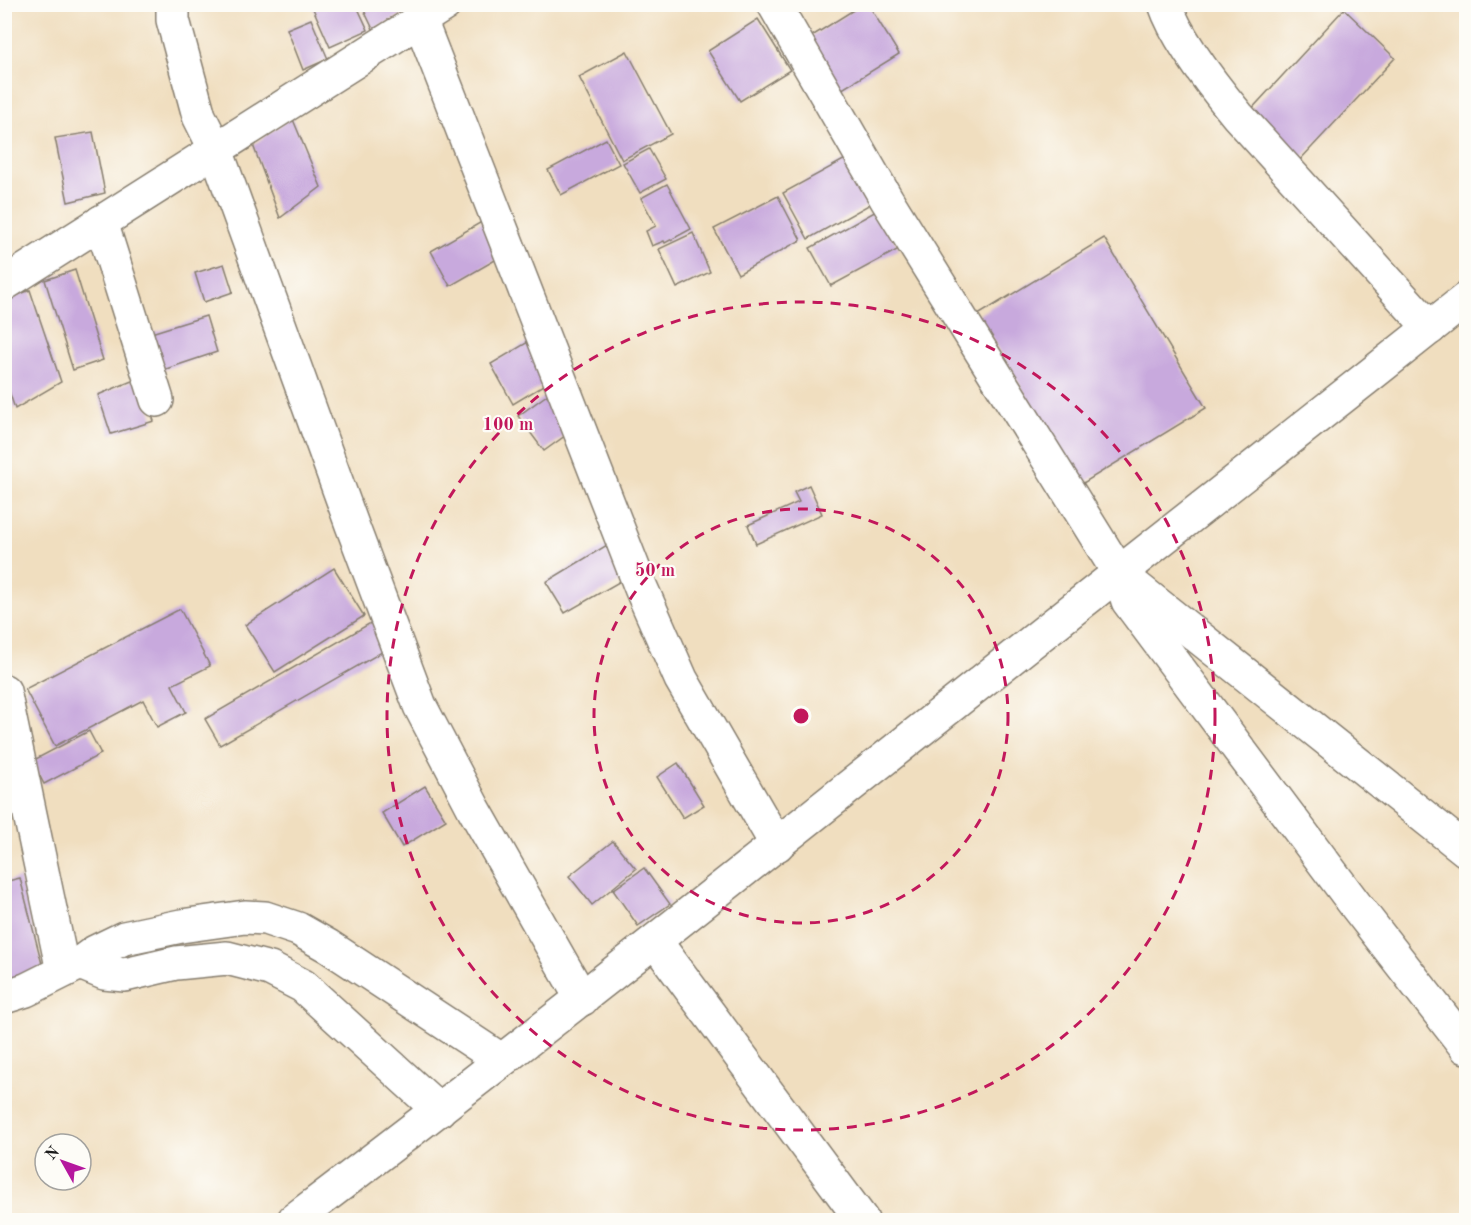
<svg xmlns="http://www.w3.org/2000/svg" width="1471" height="1225" viewBox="0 0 1471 1225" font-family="'Old Standard TT',serif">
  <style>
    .building { fill: #c8a9dd }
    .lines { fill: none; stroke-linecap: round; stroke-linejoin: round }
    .minor-casing { stroke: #867d6e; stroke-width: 36 }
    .minor { stroke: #fff; stroke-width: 33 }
    .ring { fill: none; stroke: #c2185b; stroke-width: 3; stroke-dasharray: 10 8 }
    .centre { fill: #c2185b; stroke: #fdfcf7; stroke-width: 3 }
    .ring-label { font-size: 18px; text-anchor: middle; font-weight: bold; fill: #c2185b; stroke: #fdfcf7; stroke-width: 4.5; stroke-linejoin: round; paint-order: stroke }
  </style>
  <rect width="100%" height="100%" fill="#fdfcf7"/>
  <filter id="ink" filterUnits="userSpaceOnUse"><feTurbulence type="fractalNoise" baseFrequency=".0167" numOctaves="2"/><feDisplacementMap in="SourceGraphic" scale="12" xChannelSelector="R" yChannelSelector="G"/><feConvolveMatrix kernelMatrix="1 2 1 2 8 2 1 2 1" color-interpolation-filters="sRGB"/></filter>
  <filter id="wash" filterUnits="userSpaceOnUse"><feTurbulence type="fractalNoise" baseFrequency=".008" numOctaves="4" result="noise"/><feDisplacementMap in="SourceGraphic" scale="24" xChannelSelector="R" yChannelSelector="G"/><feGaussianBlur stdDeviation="1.35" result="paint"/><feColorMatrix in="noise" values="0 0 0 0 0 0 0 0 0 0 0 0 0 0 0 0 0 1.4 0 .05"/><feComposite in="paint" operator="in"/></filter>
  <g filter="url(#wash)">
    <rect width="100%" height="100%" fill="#f0debf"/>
    <g id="blocks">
      <g class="building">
        <polygon points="311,4 356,4 368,30 330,47"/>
        <polygon points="361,4 408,4 411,11 373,29"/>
        <polygon points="863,4 868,4 899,54 836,93 804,41"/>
        <polygon points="1344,9 1395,58 1298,162 1247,114"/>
        <polygon points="311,19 328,59 303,70 287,29"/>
        <polygon points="758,19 790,70 740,101 708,51"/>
        <polygon points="627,51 671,134 622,160 579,77"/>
        <polygon points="4,70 6,70 9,96 4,96"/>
        <polygon points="292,117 321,187 280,218 253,145"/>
        <polygon points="93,132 105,193 68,202 55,138"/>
        <polygon points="606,139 619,164 561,195 548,170"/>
        <polygon points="649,149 666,179 640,193 623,163"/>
        <polygon points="849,157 874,202 808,239 783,193"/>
        <polygon points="667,184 691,229 665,243 664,241 652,246 646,231 656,226 641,198"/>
        <polygon points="778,196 801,240 738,274 714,229"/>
        <polygon points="878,210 899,249 831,286 810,248"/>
        <polygon points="485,220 504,255 450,286 431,251"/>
        <polygon points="693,233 710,272 677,288 659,249"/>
        <polygon points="1104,238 1206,408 1080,485 978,315"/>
        <polygon points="224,264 233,292 204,302 195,273"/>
        <polygon points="75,270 103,360 73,370 45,280"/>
        <polygon points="30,290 61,382 15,409 4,376 4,301"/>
        <polygon points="206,316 217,352 160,371 148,334"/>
        <polygon points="533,339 551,381 513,404 491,364"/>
        <polygon points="139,378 154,421 111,434 98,395"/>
        <polygon points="547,395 573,430 544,451 518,416"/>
        <polygon points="809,485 822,514 756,544 748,525 799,502 794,492"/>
        <polygon points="607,545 626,578 565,613 546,582"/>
        <polygon points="334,568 364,616 275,672 245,625"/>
        <polygon points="180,609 210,666 172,685 186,712 157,727 143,700 55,746 25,689"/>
        <polygon points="374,621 389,648 220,745 205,719"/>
        <polygon points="89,731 101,754 44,784 32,761"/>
        <polygon points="678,763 704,805 683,818 657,777"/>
        <polygon points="425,786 446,820 402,847 382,813"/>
        <polygon points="613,841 636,869 592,905 569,876"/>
        <polygon points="644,868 670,904 638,926 613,890"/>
        <polygon points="20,878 44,972 4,982 4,882"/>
      </g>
    </g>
  </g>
  <g filter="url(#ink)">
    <use href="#blocks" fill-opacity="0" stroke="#867d6e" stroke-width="1.5"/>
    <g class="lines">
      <defs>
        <g id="minor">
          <polyline points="173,4 173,20 199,116 216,150 352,525 420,706 474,809 582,999"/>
          <polyline points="774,4 887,200 1119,573 1128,601 1357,907 1466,1047"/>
          <path d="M1165 4C1177 40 1214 87 1238 116L1430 328"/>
          <polyline points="420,20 641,588 681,679 777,845"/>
          <polyline points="101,222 157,400"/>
          <polyline points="4,284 445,4"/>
          <polyline points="1127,580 1466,850"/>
          <polyline points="4,691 63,971"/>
          <polyline points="655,941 862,1220"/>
          <polyline points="80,963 104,973 125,975 176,963 227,958 270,969 303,986 439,1110"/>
          <polyline points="4,997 26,990 80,963 95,952 124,938 181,926 245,917 265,918 298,929 328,946 501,1060"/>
          <path d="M294 1220C573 1009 845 789 1119 573 1235 481 1351 391 1466 299"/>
        </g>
      </defs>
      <use href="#minor" class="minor-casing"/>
      <use href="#minor" class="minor"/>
    </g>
  </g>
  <g class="ring">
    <circle cx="801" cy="716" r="207"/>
    <circle cx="801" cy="716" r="414"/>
  </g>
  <circle cx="801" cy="716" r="9" class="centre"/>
  <g class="ring-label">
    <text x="508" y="430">100 m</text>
    <text x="655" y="576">50 m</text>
  </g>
  <rect width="1471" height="1225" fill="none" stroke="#fdfcf7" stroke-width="24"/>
  <g transform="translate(63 1162) rotate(310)"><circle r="28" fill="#fdfcf7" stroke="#a3a29f" stroke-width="1.5"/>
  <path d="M0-4.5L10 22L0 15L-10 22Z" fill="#b5179e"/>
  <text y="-9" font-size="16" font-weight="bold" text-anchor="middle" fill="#1c1c1c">N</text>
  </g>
</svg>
